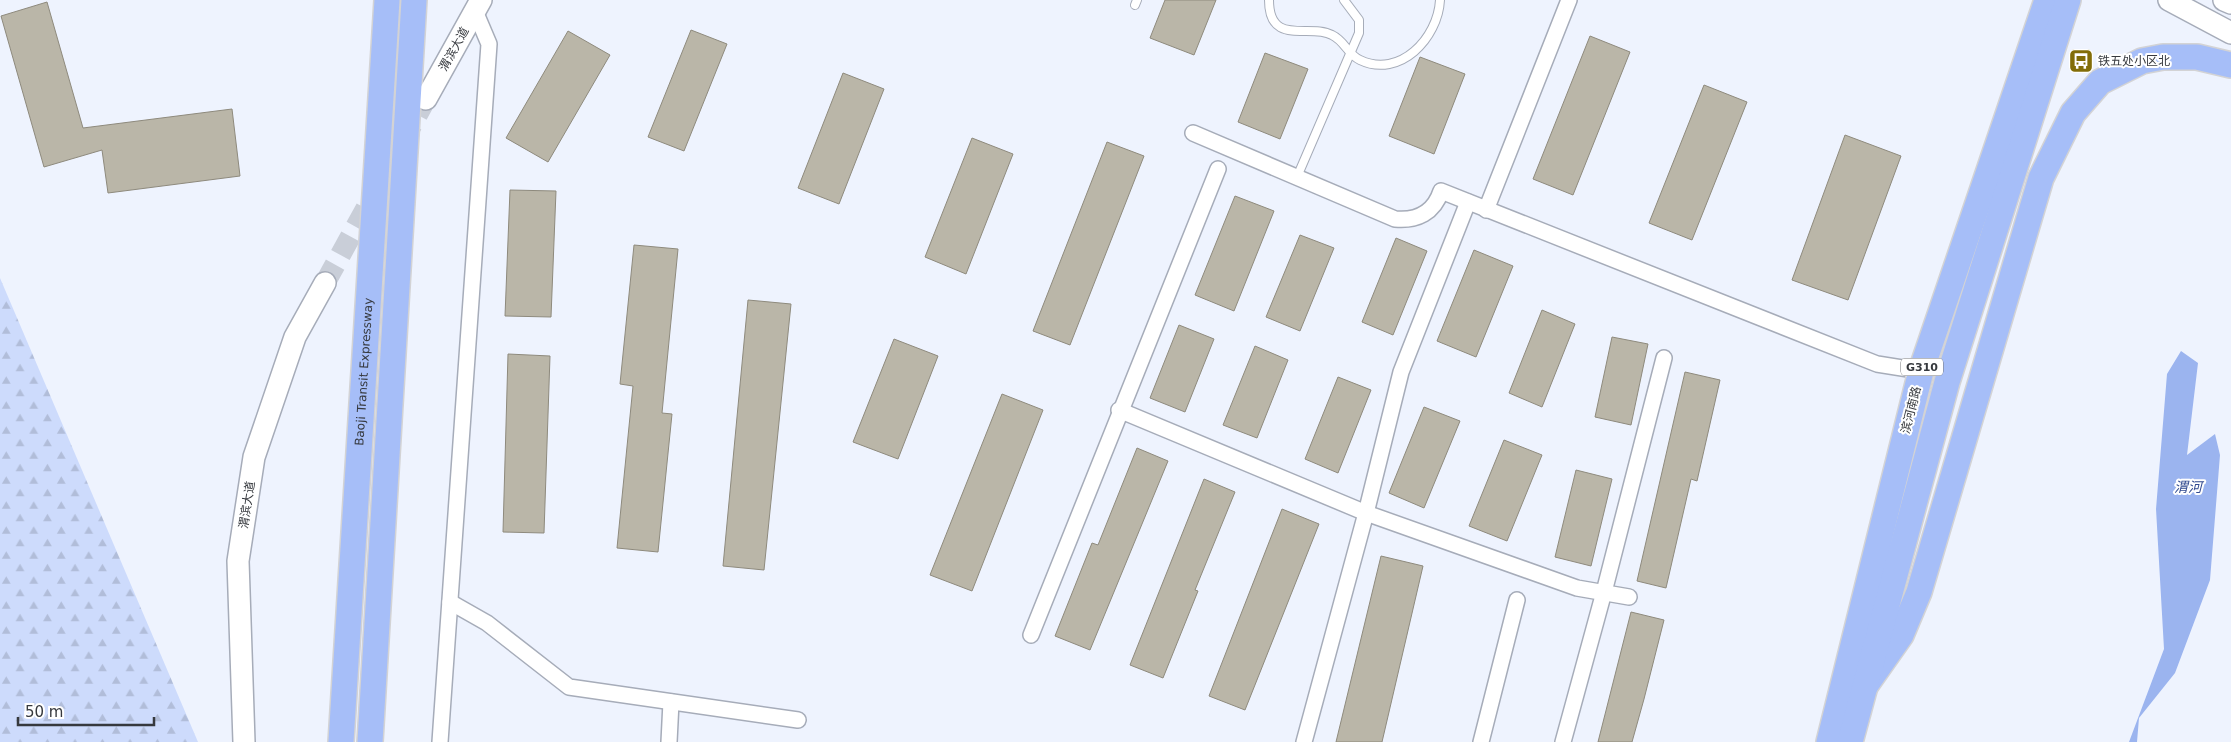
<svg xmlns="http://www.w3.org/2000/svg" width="2231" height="742" viewBox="0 0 2231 742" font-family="'DejaVu Sans','Noto Sans SC',sans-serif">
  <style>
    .forest { fill: url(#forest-firs) }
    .water { fill: #9bb4ef }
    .building { fill: #bab6a8; stroke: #8e8a7d }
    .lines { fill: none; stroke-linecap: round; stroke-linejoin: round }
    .secondary-tunnel { stroke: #c9ced8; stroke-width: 21; stroke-dasharray: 21 11; stroke-linecap: butt }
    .service-casing { stroke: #a6acb9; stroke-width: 10 }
    .minor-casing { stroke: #a6acb9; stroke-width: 18 }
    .secondary-casing { stroke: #a6acb9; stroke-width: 24 }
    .trunk-casing { stroke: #d3d3d5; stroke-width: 28 }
    .service { stroke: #fff; stroke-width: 8 }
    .minor { stroke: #fff; stroke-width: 15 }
    .secondary { stroke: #fff; stroke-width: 21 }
    .trunk { stroke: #a6bef8; stroke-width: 25 }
    .labels { text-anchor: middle; stroke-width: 4; stroke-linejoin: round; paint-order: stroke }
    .shield { fill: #fff; stroke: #727478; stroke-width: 1 }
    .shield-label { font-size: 11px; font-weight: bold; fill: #36393e }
    .street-label { font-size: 12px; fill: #36393e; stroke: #fff }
    .poi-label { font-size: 12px; fill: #36393e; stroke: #fff; text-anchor: start }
    .water-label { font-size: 14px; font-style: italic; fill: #30498f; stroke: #fff }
  </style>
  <defs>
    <pattern id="forest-firs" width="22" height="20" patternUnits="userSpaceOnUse" patternTransform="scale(1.25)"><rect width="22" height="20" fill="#cddbfc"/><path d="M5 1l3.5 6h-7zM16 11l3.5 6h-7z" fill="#b1bdd9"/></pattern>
  </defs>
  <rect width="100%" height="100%" fill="#eef3fe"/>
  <polygon class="forest" points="0,278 198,742 0,742"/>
  <polygon class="water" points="2181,351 2198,363 2187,455 2215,434 2220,455 2210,580 2175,673 2139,718 2137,742 2129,742 2164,649 2156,509 2167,374"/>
  <g class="building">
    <polygon points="1165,0 1216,0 1194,55 1150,38"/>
    <polygon points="47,2 83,128 232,109 240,176 108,193 102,150 44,167 1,16"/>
    <polygon points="691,30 727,44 684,151 648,137"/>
    <polygon points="568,31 610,55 548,162 506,138"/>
    <polygon points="1590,36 1630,52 1573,195 1533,179"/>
    <polygon points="1265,53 1308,69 1280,139 1238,122"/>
    <polygon points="1420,57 1465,74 1434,154 1389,136"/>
    <polygon points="843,73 884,89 839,204 798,188"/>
    <polygon points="1704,85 1747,102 1692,240 1649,223"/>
    <polygon points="1845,135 1901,156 1848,300 1792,280"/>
    <polygon points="972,138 1013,154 966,274 925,257"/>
    <polygon points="1107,142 1144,156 1070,345 1033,331"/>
    <polygon points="510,190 556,191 551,317 505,316"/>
    <polygon points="1235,196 1274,211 1234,311 1195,295"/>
    <polygon points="1300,235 1334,248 1300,331 1266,317"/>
    <polygon points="1396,238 1427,251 1393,335 1362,322"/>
    <polygon points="634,245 678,249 662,413 672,414 658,552 617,548 633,386 620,384"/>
    <polygon points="1474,250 1513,266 1476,357 1437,341"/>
    <polygon points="748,300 791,304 764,570 723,566"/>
    <polygon points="1542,310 1575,324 1542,407 1509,393"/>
    <polygon points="1179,325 1214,339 1185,412 1150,398"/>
    <polygon points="1612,337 1648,344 1631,425 1595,417"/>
    <polygon points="894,339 938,356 898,459 853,442"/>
    <polygon points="1255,346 1288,360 1257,438 1223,425"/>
    <polygon points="508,354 550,356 544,533 503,532"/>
    <polygon points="1685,372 1720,380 1697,481 1691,479 1666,588 1637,581"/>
    <polygon points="1338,377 1371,390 1338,473 1305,459"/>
    <polygon points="1002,394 1043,410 972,591 930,575"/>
    <polygon points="1424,407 1460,421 1424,508 1389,493"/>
    <polygon points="1504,440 1542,455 1507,541 1469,526"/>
    <polygon points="1137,448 1168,461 1090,650 1055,636 1092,543 1098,545"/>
    <polygon points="1576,470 1612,479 1591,566 1555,557"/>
    <polygon points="1204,479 1235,492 1195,590 1198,591 1163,678 1130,665"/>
    <polygon points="1282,509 1319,524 1245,710 1209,696"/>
    <polygon points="1381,556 1423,566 1382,742 1336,742"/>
    <polygon points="1631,612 1664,620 1644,699 1632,742 1598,742"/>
  </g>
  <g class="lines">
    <polyline class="secondary-tunnel" points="325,283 426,99"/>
    <defs>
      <g id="service">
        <path d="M1269 0C1269 47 1310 23 1332 35 1345 41 1347 54 1360 60 1400 79 1438 38 1440 0"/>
        <polyline points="1135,5 1137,0"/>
        <polyline points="1297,177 1359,33 1359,20 1344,0"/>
      </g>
      <g id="minor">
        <path d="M1193 133 1395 219C1417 221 1434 213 1441 191L1877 364 1921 371"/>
        <polyline points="1486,210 1569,0"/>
        <polyline points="1119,410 1366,513 1577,588 1629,597"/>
        <polyline points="450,602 487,623 569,687 798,720"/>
        <polyline points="1031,635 1218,169"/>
        <polyline points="440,742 489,44 475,11"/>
        <polyline points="669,742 671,702"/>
        <polyline points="1304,742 1366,513 1401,372 1468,202"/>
        <polyline points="1481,742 1517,600"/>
        <polyline points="1563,742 1604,592 1664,358"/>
      </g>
      <g id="secondary">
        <polyline points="2169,0 2231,33"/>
        <polyline points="2224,0 2231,3"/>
        <polyline points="426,99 481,0"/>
        <polyline points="244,742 238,561 254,457 295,337 325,283"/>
      </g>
      <g id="trunk">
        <polyline points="1863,689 1901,635 1919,592 2041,178 2073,113 2100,82 2142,61 2163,57 2197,57 2231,65"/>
        <path id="s1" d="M341 742 387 0"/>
        <polyline points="370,742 414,0"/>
        <polyline points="1829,742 1921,371 2047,0"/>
        <polyline points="1850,742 1947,382 2068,0"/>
      </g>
    </defs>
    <use href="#service" class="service-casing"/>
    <use href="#minor" class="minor-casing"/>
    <use href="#secondary" class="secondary-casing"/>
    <use href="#trunk" class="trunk-casing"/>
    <use href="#service" class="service"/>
    <use href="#minor" class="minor"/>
    <use href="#secondary" class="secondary"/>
    <use href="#trunk" class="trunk"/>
  </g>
  <defs>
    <symbol id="bus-square" viewBox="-11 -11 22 22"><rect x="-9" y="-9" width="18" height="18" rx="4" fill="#826d08" stroke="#fff"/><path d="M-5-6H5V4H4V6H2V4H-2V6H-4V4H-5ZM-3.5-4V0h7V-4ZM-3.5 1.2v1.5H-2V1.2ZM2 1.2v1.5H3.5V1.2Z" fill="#fff"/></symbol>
  </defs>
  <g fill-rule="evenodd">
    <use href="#bus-square" x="2067" y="47" width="28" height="28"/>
  </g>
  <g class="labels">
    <rect class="shield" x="1901" y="358.5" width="42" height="17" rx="4"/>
    <g class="shield-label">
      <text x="1922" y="371">G310</text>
    </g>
    <g class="street-label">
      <text transform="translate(454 49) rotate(-61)" y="4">渭滨大道</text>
      <text dy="4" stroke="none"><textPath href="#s1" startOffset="371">Baoji Transit Expressway</textPath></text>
      <text transform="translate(1911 410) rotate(-76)" y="4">滨河南路</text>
      <text transform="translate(247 505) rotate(-81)" y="4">渭滨大道</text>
    </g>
    <g class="poi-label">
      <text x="2098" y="65">铁五处小区北</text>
    </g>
    <g class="water-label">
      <text x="2188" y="492">渭河</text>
    </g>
  </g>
  <path d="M18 717v8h136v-8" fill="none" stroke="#36393e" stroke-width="2.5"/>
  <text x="25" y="717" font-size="15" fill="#36393e" stroke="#ffffff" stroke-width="4" paint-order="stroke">50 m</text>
</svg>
